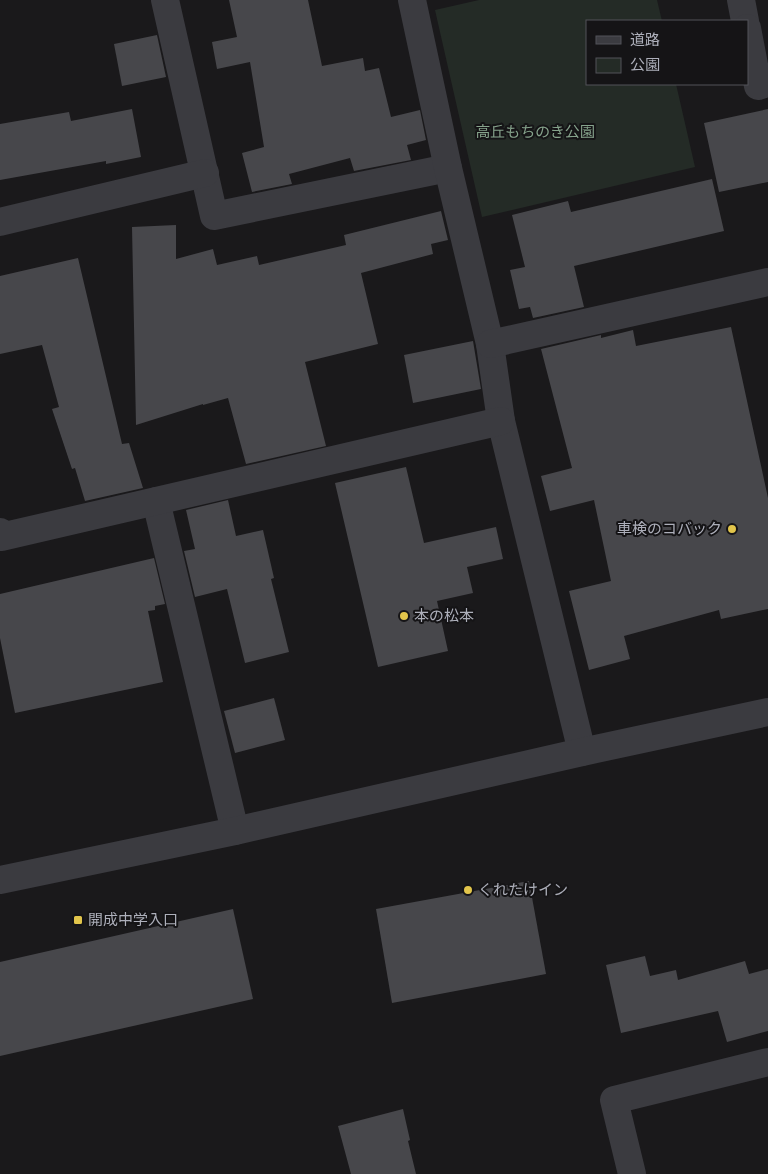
<svg xmlns="http://www.w3.org/2000/svg" width="768" height="1174" viewBox="0 0 768 1174" font-family="'Titillium Web','Noto Sans JP',sans-serif">
  <style>
    .green { fill: #242b26 }
    .building { fill: #47474b }
    .lines { fill: none; stroke-linecap: round; stroke-linejoin: round }
    .minor { stroke: #3b3b40; stroke-width: 28 }
    .poi-dot { fill: #e2c54b; stroke: #151416; stroke-width: 2 }
    .labels { text-anchor: middle; stroke-width: 4; stroke-linejoin: round; paint-order: stroke }
    .park-label { font-size: 15px; fill: #86a38c; stroke: #151416 }
    .poi-label { font-size: 15px; fill: #adafba; stroke: #151416; text-anchor: start }
  </style>
  <rect width="100%" height="100%" fill="#1a191b"/>
  <polygon class="green" points="479,0 657,0 662,21 587,21 587,84 676,84 695,167 482,217 435,10"/>
  <g class="building">
    <polygon points="229,0 308,0 322,66 363,58 365,71 379,68 391,117 420,110 426,140 407,145 411,160 354,171 350,158 289,174 292,184 252,192 242,153 264,147 250,62 217,69 212,42 237,37"/>
    <polygon points="157,35 166,77 122,86 114,44"/>
    <polygon points="132,109 141,157 106,164 106,161 0,180 0,124 69,112 71,121"/>
    <polygon points="768,109 768,182 719,192 704,123"/>
    <polygon points="712,179 724,231 574,266 584,307 533,318 530,307 519,309 510,270 525,267 512,215 568,201 571,212"/>
    <polygon points="441,211 448,240 431,244 433,254 361,273 378,344 305,362 326,446 246,464 228,398 203,405 203,404 136,425 132,227 176,225 176,259 213,249 217,265 257,256 259,265 346,245 344,235"/>
    <polygon points="78,258 122,444 129,443 143,488 85,501 75,468 72,469 52,409 59,407 42,345 0,354 0,276"/>
    <polygon points="731,327 768,498 768,609 721,619 719,610 624,636 630,659 589,670 569,591 611,581 594,500 550,511 541,476 572,468 541,349 601,335 601,338 633,330 636,346"/>
    <polygon points="473,341 481,389 413,403 404,355"/>
    <polygon points="406,467 424,543 496,527 503,559 467,567 473,593 437,601 448,651 378,667 335,483"/>
    <polygon points="228,500 236,536 263,530 274,578 271,579 289,652 245,663 227,589 195,597 184,551 195,549 186,510"/>
    <polygon points="154,558 165,604 155,606 155,610 148,611 163,682 15,713 0,638 0,594"/>
    <polygon points="274,698 285,740 235,753 224,711"/>
    <polygon points="529,881 546,974 392,1003 376,909"/>
    <polygon points="233,909 253,999 0,1056 0,962"/>
    <polygon points="645,956 650,976 676,970 678,980 745,961 749,974 768,969 768,1031 727,1042 718,1011 621,1033 606,965"/>
    <polygon points="403,1109 410,1140 408,1141 416,1174 351,1174 338,1126"/>
  </g>
  <g class="lines">
    <g class="minor">
      <polyline points="165,0 214,216 448,168"/>
      <polyline points="412,0 448,168 490,344 501,421 582,752"/>
      <polyline points="741,0 745,21"/>
      <polyline points="747,28 758,86 768,83"/>
      <polyline points="0,222 205,173"/>
      <polyline points="490,344 768,282"/>
      <polyline points="156,501 235,831"/>
      <polyline points="0,532 1,537 501,421"/>
      <polyline points="0,880 235,831 582,752 768,712"/>
      <polyline points="632,1174 614,1100 768,1062"/>
    </g>
  </g>
  <g class="poi-dot">
    <circle cx="732" cy="529" r="5"/>
    <circle cx="404" cy="616" r="5"/>
    <circle cx="468" cy="890" r="5"/>
    <rect x="73" y="915" width="10" height="10" rx="2.5"/>
  </g>
  <g class="labels">
    <g class="park-label">
      <text x="535" y="137">高丘もちのき公園</text>
    </g>
    <g class="poi-label">
      <text x="722" y="534" text-anchor="end">車検のコバック</text>
      <text x="414" y="621">本の松本</text>
      <text x="478" y="895">くれたけイン</text>
      <text x="88" y="925">開成中学入口</text>
    </g>
  </g>
  <rect x="586" y="20" width="162" height="65" fill="#151416" stroke="#525258"/>
  <rect x="596" y="36" width="25" height="8" fill="#3b3b40" stroke="#525258"/>
  <text x="630" y="45" font-size="15" fill="#adafba">道路</text>
  <rect x="596" y="58" width="25" height="15" fill="#242b26" stroke="#525258"/>
  <text x="630" y="70" font-size="15" fill="#adafba">公園</text>
</svg>
